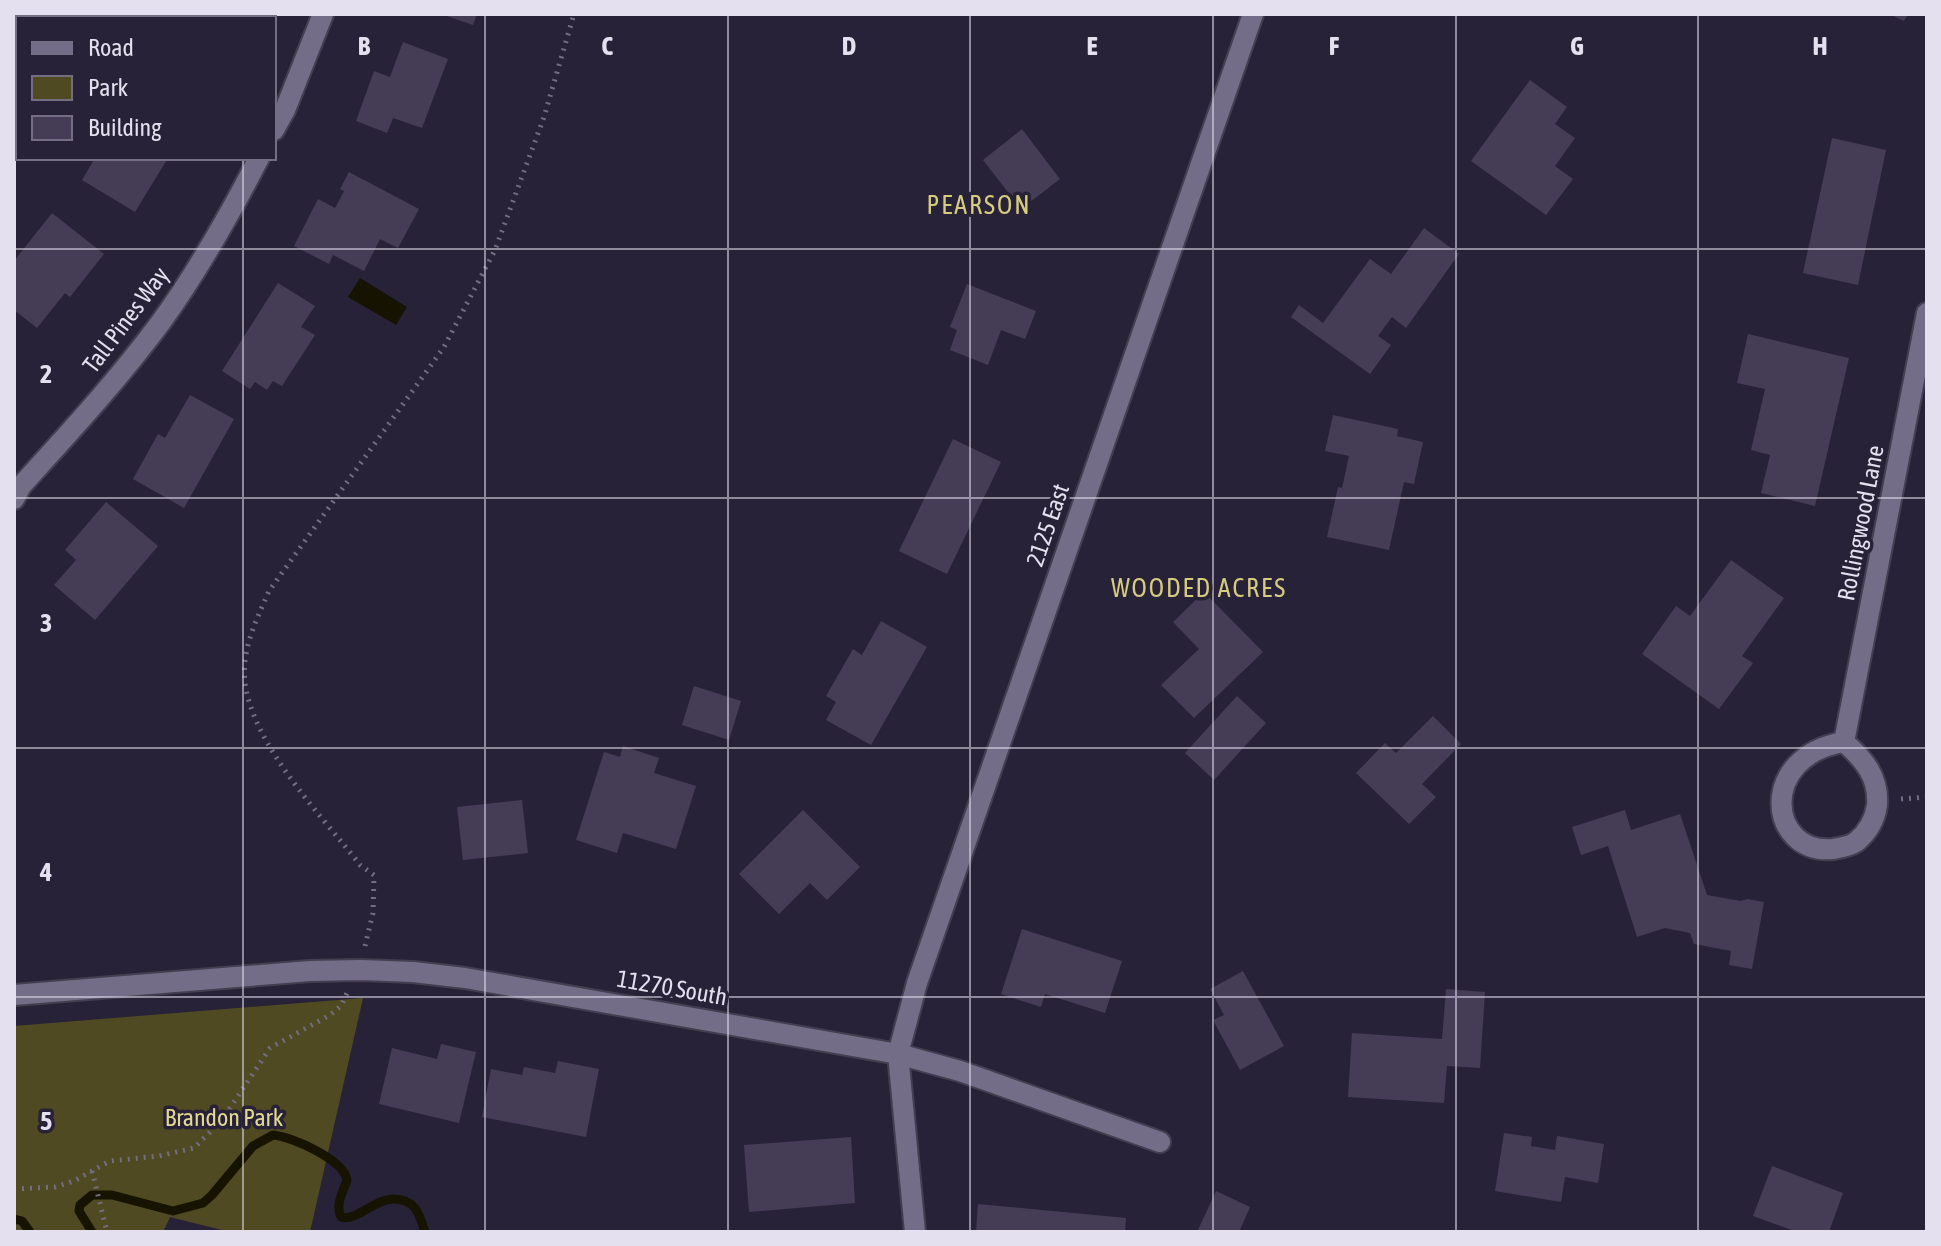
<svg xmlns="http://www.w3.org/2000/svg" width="1941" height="1246" viewBox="0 0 1941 1246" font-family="'Asap Condensed',sans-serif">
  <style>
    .green { fill: #4f4a21 }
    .water { fill: #161300 }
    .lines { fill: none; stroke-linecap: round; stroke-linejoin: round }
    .stream { stroke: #161300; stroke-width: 9 }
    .building { fill: #443d55 }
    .minor-casing { stroke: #443e51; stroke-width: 24 }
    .path { stroke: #726d80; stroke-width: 5; stroke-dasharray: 2 6; stroke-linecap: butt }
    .minor { stroke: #736d87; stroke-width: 20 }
    .grid { fill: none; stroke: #e4e0ef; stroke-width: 2; stroke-opacity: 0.55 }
    .labels { text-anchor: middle; stroke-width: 7; stroke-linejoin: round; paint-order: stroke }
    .street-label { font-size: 24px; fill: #e4e0ef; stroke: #282238 }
    .park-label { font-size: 24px; fill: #e3da92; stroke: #282238 }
    .neighbourhood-label { font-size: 26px; letter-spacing: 2px; fill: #d6cc7e; stroke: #282238 }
    .grid-label { font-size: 26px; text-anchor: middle; font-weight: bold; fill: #e4e0ef; stroke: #282238; stroke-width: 7; stroke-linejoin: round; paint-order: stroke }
  </style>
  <rect width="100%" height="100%" fill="#282238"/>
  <polygon class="green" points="363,998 310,1232 230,1232 170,1217 163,1232 14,1232 14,1026"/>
  <polygon class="water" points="360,278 407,307 396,325 348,297"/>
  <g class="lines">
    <g class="stream">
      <polyline points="14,1219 22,1221 30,1232"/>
      <path d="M92 1232 79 1211 80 1205 92 1195H112L173 1211 203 1203 212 1195 253 1146 273 1135C293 1137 344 1160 347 1180 343 1192 335 1205 341 1217 355 1222 375 1199 393 1199 415 1199 419 1213 425 1232"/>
    </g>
  </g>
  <g class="building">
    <polygon points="167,14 226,14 225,18 165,18"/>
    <polygon points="441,14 477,14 473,25"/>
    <polygon points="1889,14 1908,14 1904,21"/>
    <polygon points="403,42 448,59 422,128 393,118 387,133 356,121 374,71 390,77"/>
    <polygon points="1530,80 1567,107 1555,124 1575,138 1555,166 1573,179 1546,215 1471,161"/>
    <polygon points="1022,129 1060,179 1021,209 983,160"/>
    <polygon points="1832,138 1886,150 1858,285 1803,273"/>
    <polygon points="95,158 168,158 135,212 82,180"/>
    <polygon points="349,172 419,209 398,248 380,239 364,271 333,255 329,264 294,246 318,199 335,208 344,191 340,189"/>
    <polygon points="52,213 104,254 70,297 65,293 37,328 14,310 14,261"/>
    <polygon points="1424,228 1459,254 1406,328 1392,317 1378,336 1391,345 1370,374 1291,317 1299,305 1323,323 1370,259 1391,274"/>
    <polygon points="278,283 315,306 301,327 315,335 282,386 273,381 267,390 255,382 250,389 222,371"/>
    <polygon points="967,284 1036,311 1025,339 1001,330 988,365 950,350 957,330 950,327"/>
    <polygon points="1748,334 1849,358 1815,506 1761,493 1770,455 1751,450 1765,389 1737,383"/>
    <polygon points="190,395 234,419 184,508 133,479 158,434 165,438"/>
    <polygon points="1333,415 1398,429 1397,436 1423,442 1414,484 1404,482 1389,550 1327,537 1338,487 1342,488 1349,456 1325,451"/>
    <polygon points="953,439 1001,462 947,574 899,551"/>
    <polygon points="106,502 158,546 95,620 54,585 76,560 65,550"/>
    <polygon points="1731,560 1784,598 1742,656 1753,663 1719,709 1642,654 1676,606 1690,616"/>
    <polygon points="1204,592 1263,652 1194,718 1161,685 1199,649 1173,622"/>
    <polygon points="881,621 927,647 871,745 826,720 836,702 826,696 853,649 862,655"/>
    <polygon points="694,686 741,701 729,740 682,725"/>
    <polygon points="1237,696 1266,723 1214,780 1185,753"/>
    <polygon points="1433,716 1461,744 1422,784 1436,797 1409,824 1356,773 1385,743 1396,753"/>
    <polygon points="623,746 659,758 654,773 696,786 676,849 623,833 617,853 576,840 604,752 620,757"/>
    <polygon points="522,800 528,853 463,860 457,807"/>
    <polygon points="803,810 860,867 827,900 810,883 779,914 739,874"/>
    <polygon points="1625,810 1631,830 1680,814 1707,895 1741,901 1747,899 1764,902 1752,969 1729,965 1731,951 1694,944 1690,933 1665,928 1637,937 1608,846 1581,855 1572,827"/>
    <polygon points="1022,929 1122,961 1105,1013 1045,994 1041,1007 1001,994"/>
    <polygon points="1243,971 1284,1046 1240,1070 1213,1020 1224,1015 1210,989"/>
    <polygon points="1446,989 1485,992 1480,1068 1447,1066 1444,1103 1348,1097 1352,1033 1442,1039"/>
    <polygon points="441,1044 476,1052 459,1123 379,1104 392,1048 437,1059"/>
    <polygon points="558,1061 599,1069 586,1137 482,1117 491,1069 522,1075 524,1067 555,1073"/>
    <polygon points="1504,1133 1532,1137 1531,1146 1555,1150 1557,1136 1604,1144 1598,1183 1565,1177 1561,1202 1495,1191"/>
    <polygon points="851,1137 855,1203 749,1212 744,1145"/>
    <polygon points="1772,1166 1843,1193 1829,1232 1797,1232 1753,1216"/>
    <polygon points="1216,1191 1250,1207 1239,1232 1197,1232"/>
    <polygon points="978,1204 1126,1218 1125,1232 976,1232"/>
  </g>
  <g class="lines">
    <defs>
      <g id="minor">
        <polyline points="274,130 285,110 323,14"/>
        <path d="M14 499 21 486C69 433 118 380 161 322 198 271 230 214 259 158"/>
        <polyline points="1844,742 1927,313"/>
        <path d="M1844 742C1864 759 1879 777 1877 805 1875 820 1868 832 1856 842 1850 846 1840 848 1833 849 1768 855 1757 756 1844 742Z"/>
        <polyline points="14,995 310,971 361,970 413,972 465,978 898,1054 960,1071 1160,1142"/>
        <polyline points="915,1232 898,1054 917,983 1253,14"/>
      </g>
    </defs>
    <use href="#minor" class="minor-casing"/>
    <g class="path">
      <polyline points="1901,799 1927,797"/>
      <path d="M365 946 373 913 374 875 360 865C321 814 236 730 245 661 248 636 259 614 269 591L444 347 495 250 544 117 574 14"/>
      <polyline points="92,1171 107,1232"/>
      <polyline points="14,1189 55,1187 74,1181 110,1161 159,1156 194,1148 222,1120 270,1048 330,1015 341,1006 347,993"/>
    </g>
    <use href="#minor" class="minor"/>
  </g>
  <path class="grid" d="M243 14V18M485 14V1232M728 14V1232M970 14V1232M1213 14V1232M1456 14V1232M1698 14V1232M243 158V1232M14 249H1927M14 498H1927M14 748H1927M14 997H1927"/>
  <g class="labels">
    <g class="street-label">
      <text transform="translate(126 320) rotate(-53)" y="8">Tall Pines Way</text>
      <text transform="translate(1861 523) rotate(-79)" y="8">Rollingwood Lane</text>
      <text transform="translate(1048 525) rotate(-71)" y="8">2125 East</text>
      <text transform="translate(672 988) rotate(10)" y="8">11270 South</text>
    </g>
    <g class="park-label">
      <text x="224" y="1126">Brandon Park</text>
    </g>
    <g class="neighbourhood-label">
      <text x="979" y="214">PEARSON</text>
      <text x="1199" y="597">WOODED ACRES</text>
    </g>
  </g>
  <g class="grid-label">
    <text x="364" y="55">B</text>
    <text x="607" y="55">C</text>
    <text x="849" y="55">D</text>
    <text x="1092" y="55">E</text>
    <text x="1334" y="55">F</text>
    <text x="1577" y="55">G</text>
    <text x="1820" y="55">H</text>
    <text x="46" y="383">2</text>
    <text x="46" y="632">3</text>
    <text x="46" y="881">4</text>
    <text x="46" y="1130">5</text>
  </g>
  <rect width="1941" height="1246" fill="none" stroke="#e4e0ef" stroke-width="32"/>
  <rect x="16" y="16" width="260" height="144" fill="#282238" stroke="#736e81" stroke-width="2"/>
  <rect x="32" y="42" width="40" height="12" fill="#736d87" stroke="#736e81" stroke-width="2"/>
  <text x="88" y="56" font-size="24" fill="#e4e0ef">Road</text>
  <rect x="32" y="76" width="40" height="24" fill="#4f4a21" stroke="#736e81" stroke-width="2"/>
  <text x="88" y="96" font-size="24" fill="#e4e0ef">Park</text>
  <rect x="32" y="116" width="40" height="24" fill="#443d55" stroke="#736e81" stroke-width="2"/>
  <text x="88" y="136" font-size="24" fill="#e4e0ef">Building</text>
</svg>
